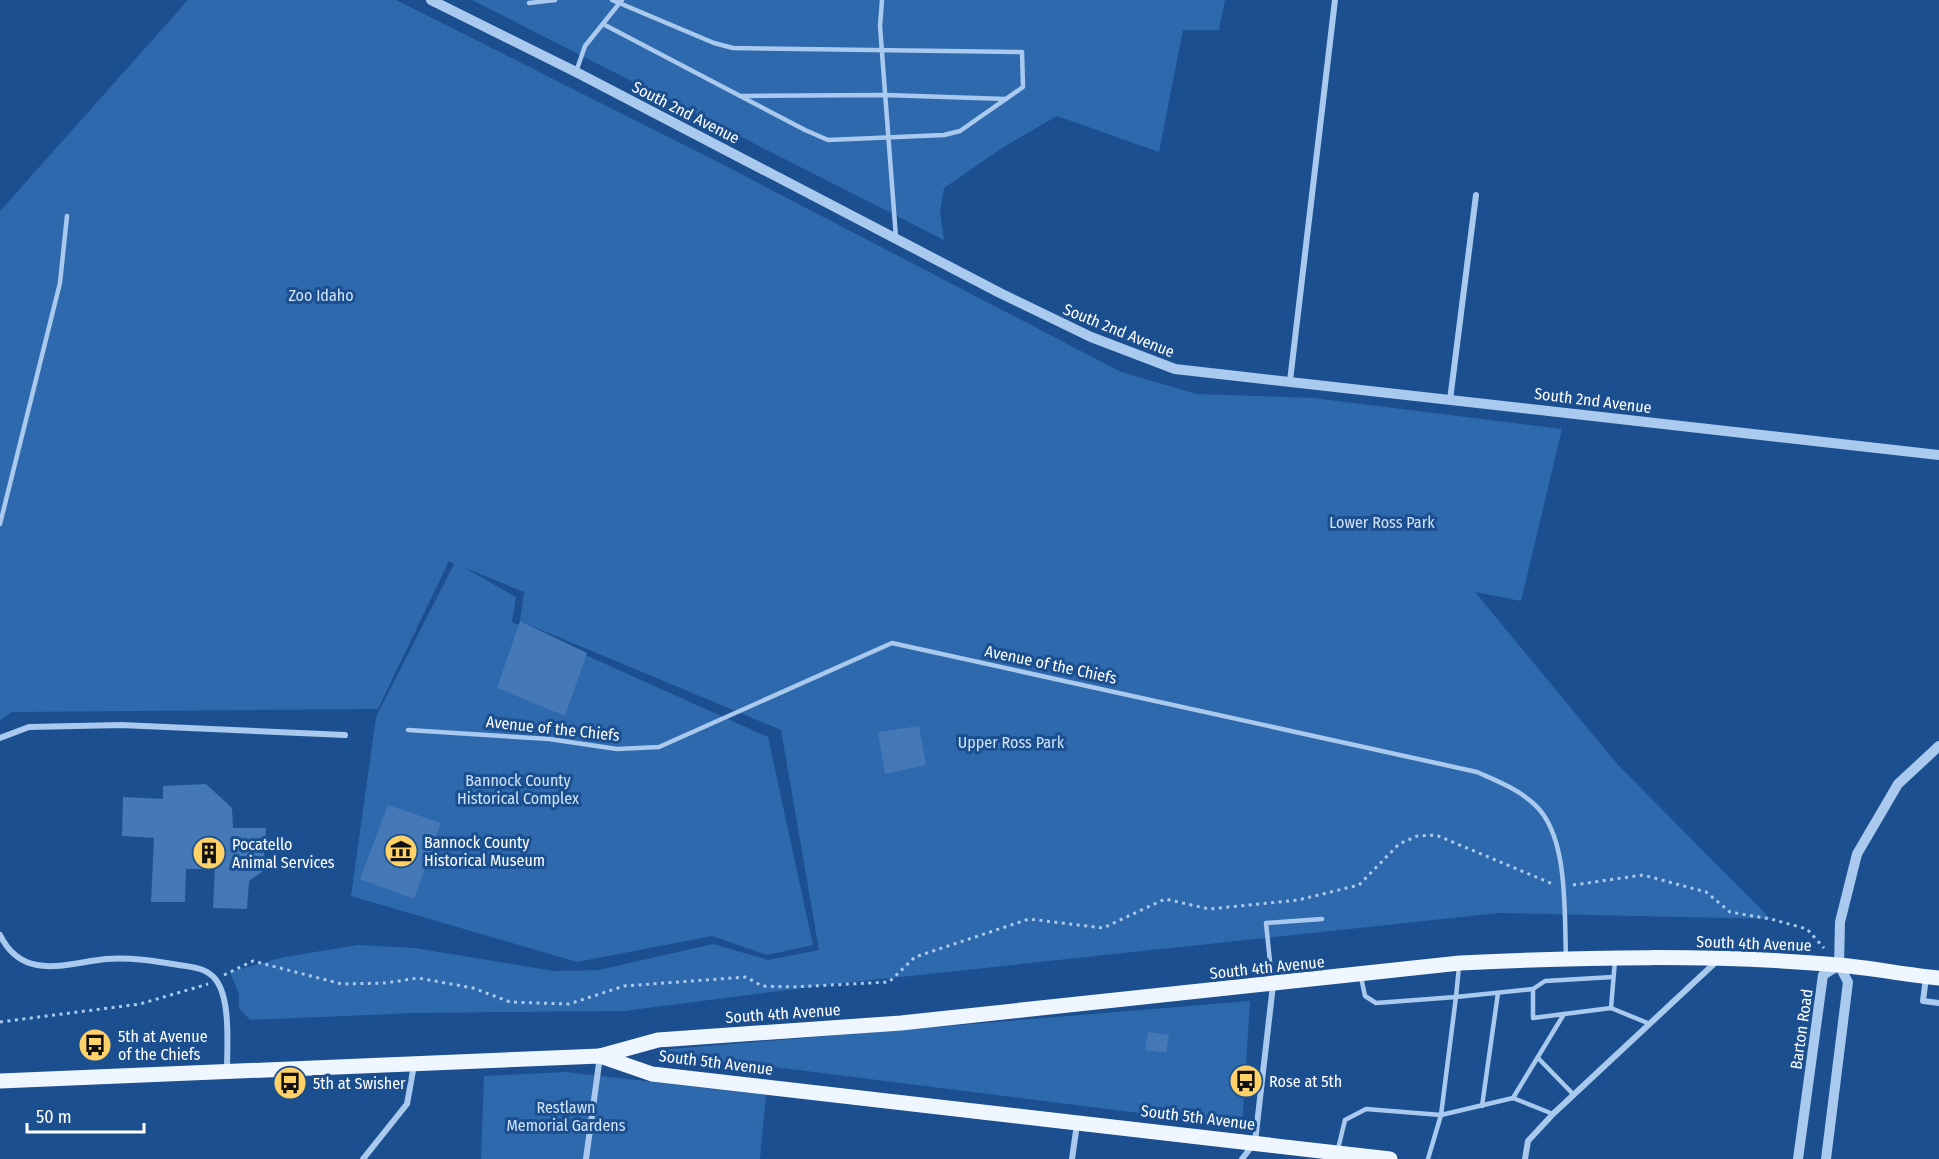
<svg xmlns="http://www.w3.org/2000/svg" width="1939" height="1159" viewBox="0 0 1939 1159" font-family="'Fira Sans Condensed',sans-serif">
  <style>
    .green { fill: #2e69ad }
    .building { fill: #4478b7 }
    .lines { fill: none; stroke-linecap: round; stroke-linejoin: round }
    .path { stroke: #a9c9ee; stroke-width: 3; stroke-dasharray: 3 4.5; stroke-linecap: butt }
    .service { stroke: #a9c9ee; stroke-width: 4.5 }
    .minor { stroke: #a9c9ee; stroke-width: 6 }
    .tertiary { stroke: #a9c9ee; stroke-width: 10 }
    .primary { stroke: #f0f6ff; stroke-width: 15 }
    .labels { text-anchor: middle; stroke-width: 6; stroke-linejoin: round; paint-order: stroke }
    .street-label { font-size: 16px; fill: #fff; stroke: #1b4f8f }
    .park-label { font-size: 16px; fill: #cfe3fa; stroke: #1b4f8f }
    .poi-label { font-size: 16px; fill: #fff; stroke: #1b4f8f; text-anchor: start }
  </style>
  <rect width="100%" height="100%" fill="#1b4f8f"/>
  <g class="green">
    <polygon points="188,0 396,0 716,161 1121,372 1197,394 1313,398 1562,429 1521,601 1475,592 1619,766 1771,919 1499,913 825,985 624,1011 415,1013 250,1020 239,1008 239,994 230,972 284,957 358,945 414,948 554,971 599,970 713,944 768,960 819,950 781,730 520,621 524,592 463,567 516,597 512,622 768,737 813,945 767,955 712,936 577,962 351,896 376,717 454,564 449,561 378,709 12,712 0,720 0,211"/>
    <polygon points="472,0 1225,0 1219,30 1183,30 1159,152 1057,116 1002,148 944,188 940,212 944,240"/>
    <polygon points="1250,1001 1242,1126 742,1063 657,1059 658,1050"/>
    <polygon points="566,1072 766,1095 760,1159 481,1159 484,1076"/>
  </g>
  <g class="building">
    <polygon points="520,621 587,653 565,716 497,688"/>
    <polygon points="919,726 926,765 885,774 878,732"/>
    <polygon points="206,784 232,808 233,828 266,828 263,871 249,881 247,909 213,908 215,869 186,869 185,902 151,902 154,838 122,836 123,797 163,799 163,786"/>
    <polygon points="388,805 441,823 414,899 360,879"/>
    <polygon points="1148,1032 1169,1035 1166,1053 1145,1050"/>
  </g>
  <g class="lines">
    <g class="path">
      <polyline points="1573,885 1643,875 1706,892 1730,912 1771,919 1807,929 1824,948"/>
      <polyline points="224,975 253,961 342,984 386,983 418,978 473,988 510,1002 569,1004 624,986 746,977 762,986 793,987 889,982 915,957 1029,919 1103,928 1165,899 1209,909 1298,900 1359,885 1399,844 1417,836 1436,835 1555,885"/>
      <polyline points="0,1022 140,1004 208,984"/>
    </g>
    <g class="service">
      <polyline points="882,0 880,26 896,238"/>
      <polyline points="529,3 555,0"/>
      <polyline points="603,24 805,130 828,140 944,135 960,131 1023,87 1022,52 733,48 714,43 612,0"/>
      <polyline points="576,72 585,46 622,0"/>
      <polyline points="742,96 885,95 1006,99"/>
      <polyline points="0,524 60,283 67,216"/>
      <path d="M408 730 549 739 617 749 659 747 892 643 1477 772C1497 781 1518 789 1534 804 1569 835 1564 912 1566 956"/>
      <polyline points="1459,966 1456,997 1533,989"/>
      <polyline points="1613,977 1545,981 1533,989 1533,1018 1611,1008 1650,1024"/>
      <polyline points="1272,981 1266,923 1322,919"/>
      <polyline points="1611,1008 1615,960"/>
      <polyline points="1538,1058 1574,1095"/>
      <polyline points="1513,1098 1564,1014"/>
      <polyline points="1482,1106 1498,993"/>
      <polyline points="1338,1149 1345,1120 1366,1109 1441,1115 1456,997 1376,1003 1365,996 1361,977"/>
      <polyline points="1428,1159 1441,1115 1513,1098 1553,1114"/>
    </g>
    <g class="minor">
      <polyline points="1290,381 1335,0"/>
      <polyline points="1450,400 1476,195"/>
      <polyline points="0,738 29,727 121,725 345,735"/>
      <path d="M0 935C23 982 67 963 106 959 130 957 155 961 179 965 193 967 207 968 216 980 231 1000 227 1047 227 1071"/>
      <polyline points="1926,977 1923,1001 1939,1003"/>
      <polyline points="363,1159 407,1104 414,1065"/>
      <polyline points="586,1159 600,1056"/>
      <polyline points="1072,1159 1077,1124"/>
      <polyline points="1242,1159 1255,1142 1273,985"/>
      <polyline points="1525,1159 1528,1141 1553,1114 1717,961"/>
    </g>
    <g class="tertiary">
      <polyline points="431,0 576,72 1000,293 1091,337 1175,369 1939,455"/>
      <polyline points="1839,965 1840,922 1857,854 1898,784 1939,746"/>
      <polyline points="1798,1159 1823,975 1839,965"/>
      <polyline points="1826,1159 1848,982 1839,965"/>
    </g>
    <g class="primary">
      <path d="M600 1056 658 1040 901 1023 1460 963C1585 957 1713 954 1839 965 1873 968 1906 975 1939 978"/>
      <polyline points="0,1081 600,1056 652,1074 1390,1159"/>
    </g>
  </g>
  <defs>
    <symbol id="museum-disc" viewBox="-11 -11 22 22"><circle r="9.5" fill="#ffd166" stroke="#1b4f8f"/><path d="M0-6L6-3V-2H-6V-3ZM-5-1h2V3h-2ZM-1-1h2V3h-2ZM3-1h2V3H3ZM-6 4H6V6H-6Z" fill="#111"/></symbol>
    <symbol id="building-disc" viewBox="-11 -11 22 22"><circle r="9.5" fill="#ffd166" stroke="#1b4f8f"/><path d="M-4-6H4V6H1V3H-1V6H-4ZM-2.5-4.3h1.7v1.8h-1.7ZM.8-4.3h1.7v1.8H.8ZM-2.5-1h1.7V.8h-1.7ZM.8-1h1.7V.8H.8Z" fill="#111"/></symbol>
    <symbol id="bus-disc" viewBox="-11 -11 22 22"><circle r="9.5" fill="#ffd166" stroke="#1b4f8f"/><path d="M-5-6H5V4H4V6H2V4H-2V6H-4V4H-5ZM-3.5-4V0h7V-4ZM-3.5 1.2v1.5H-2V1.2ZM2 1.2v1.5H3.5V1.2Z" fill="#111"/></symbol>
  </defs>
  <g fill-rule="evenodd">
    <use href="#museum-disc" x="382" y="832" width="38" height="38"/>
    <use href="#building-disc" x="190" y="834" width="38" height="38"/>
    <use href="#bus-disc" x="76" y="1026" width="38" height="38"/>
    <use href="#bus-disc" x="1227" y="1062" width="38" height="38"/>
    <use href="#bus-disc" x="271" y="1064" width="38" height="38"/>
  </g>
  <g class="labels">
    <g class="street-label">
      <text transform="translate(686 112) rotate(27)" y="6">South 2nd Avenue</text>
      <text transform="translate(1119 330) rotate(22)" y="6">South 2nd Avenue</text>
      <text transform="translate(1593 400) rotate(7)" y="6">South 2nd Avenue</text>
      <text transform="translate(1051 664) rotate(12)" y="6">Avenue of the Chiefs</text>
      <text transform="translate(553 728) rotate(6)" y="6">Avenue of the Chiefs</text>
      <text transform="translate(1754 943) rotate(2)" y="6">South 4th Avenue</text>
      <text transform="translate(1267 967) rotate(-6)" y="6">South 4th Avenue</text>
      <text transform="translate(783 1013) rotate(-4)" y="6">South 4th Avenue</text>
      <text transform="translate(1801 1029) rotate(-82)" y="6">Barton Road</text>
      <text transform="translate(716 1062) rotate(7)" y="6">South 5th Avenue</text>
      <text transform="translate(1198 1117) rotate(7)" y="6">South 5th Avenue</text>
    </g>
    <g class="park-label">
      <text x="321" y="301">Zoo Idaho</text>
      <text x="1382" y="528">Lower Ross Park</text>
      <text x="1011" y="748">Upper Ross Park</text>
      <text x="518" y="786">Bannock County<tspan x="518" dy="18">Historical Complex</tspan></text>
      <text x="566" y="1113">Restlawn<tspan x="566" dy="18">Memorial Gardens</tspan></text>
    </g>
    <g class="poi-label">
      <text x="424" y="848">Bannock County<tspan x="424" dy="18">Historical Museum</tspan></text>
      <text x="232" y="850">Pocatello<tspan x="232" dy="18">Animal Services</tspan></text>
      <text x="118" y="1042">5th at Avenue<tspan x="118" dy="18">of the Chiefs</tspan></text>
      <text x="1269" y="1087">Rose at 5th</text>
      <text x="313" y="1089">5th at Swisher</text>
    </g>
  </g>
  <path d="M27 1123v9h117v-9" fill="none" stroke="#ffffff" stroke-width="3"/>
  <text x="36" y="1123" font-size="18" fill="#ffffff" stroke="#1b4f8f" stroke-width="4.5" paint-order="stroke">50 m</text>
</svg>
